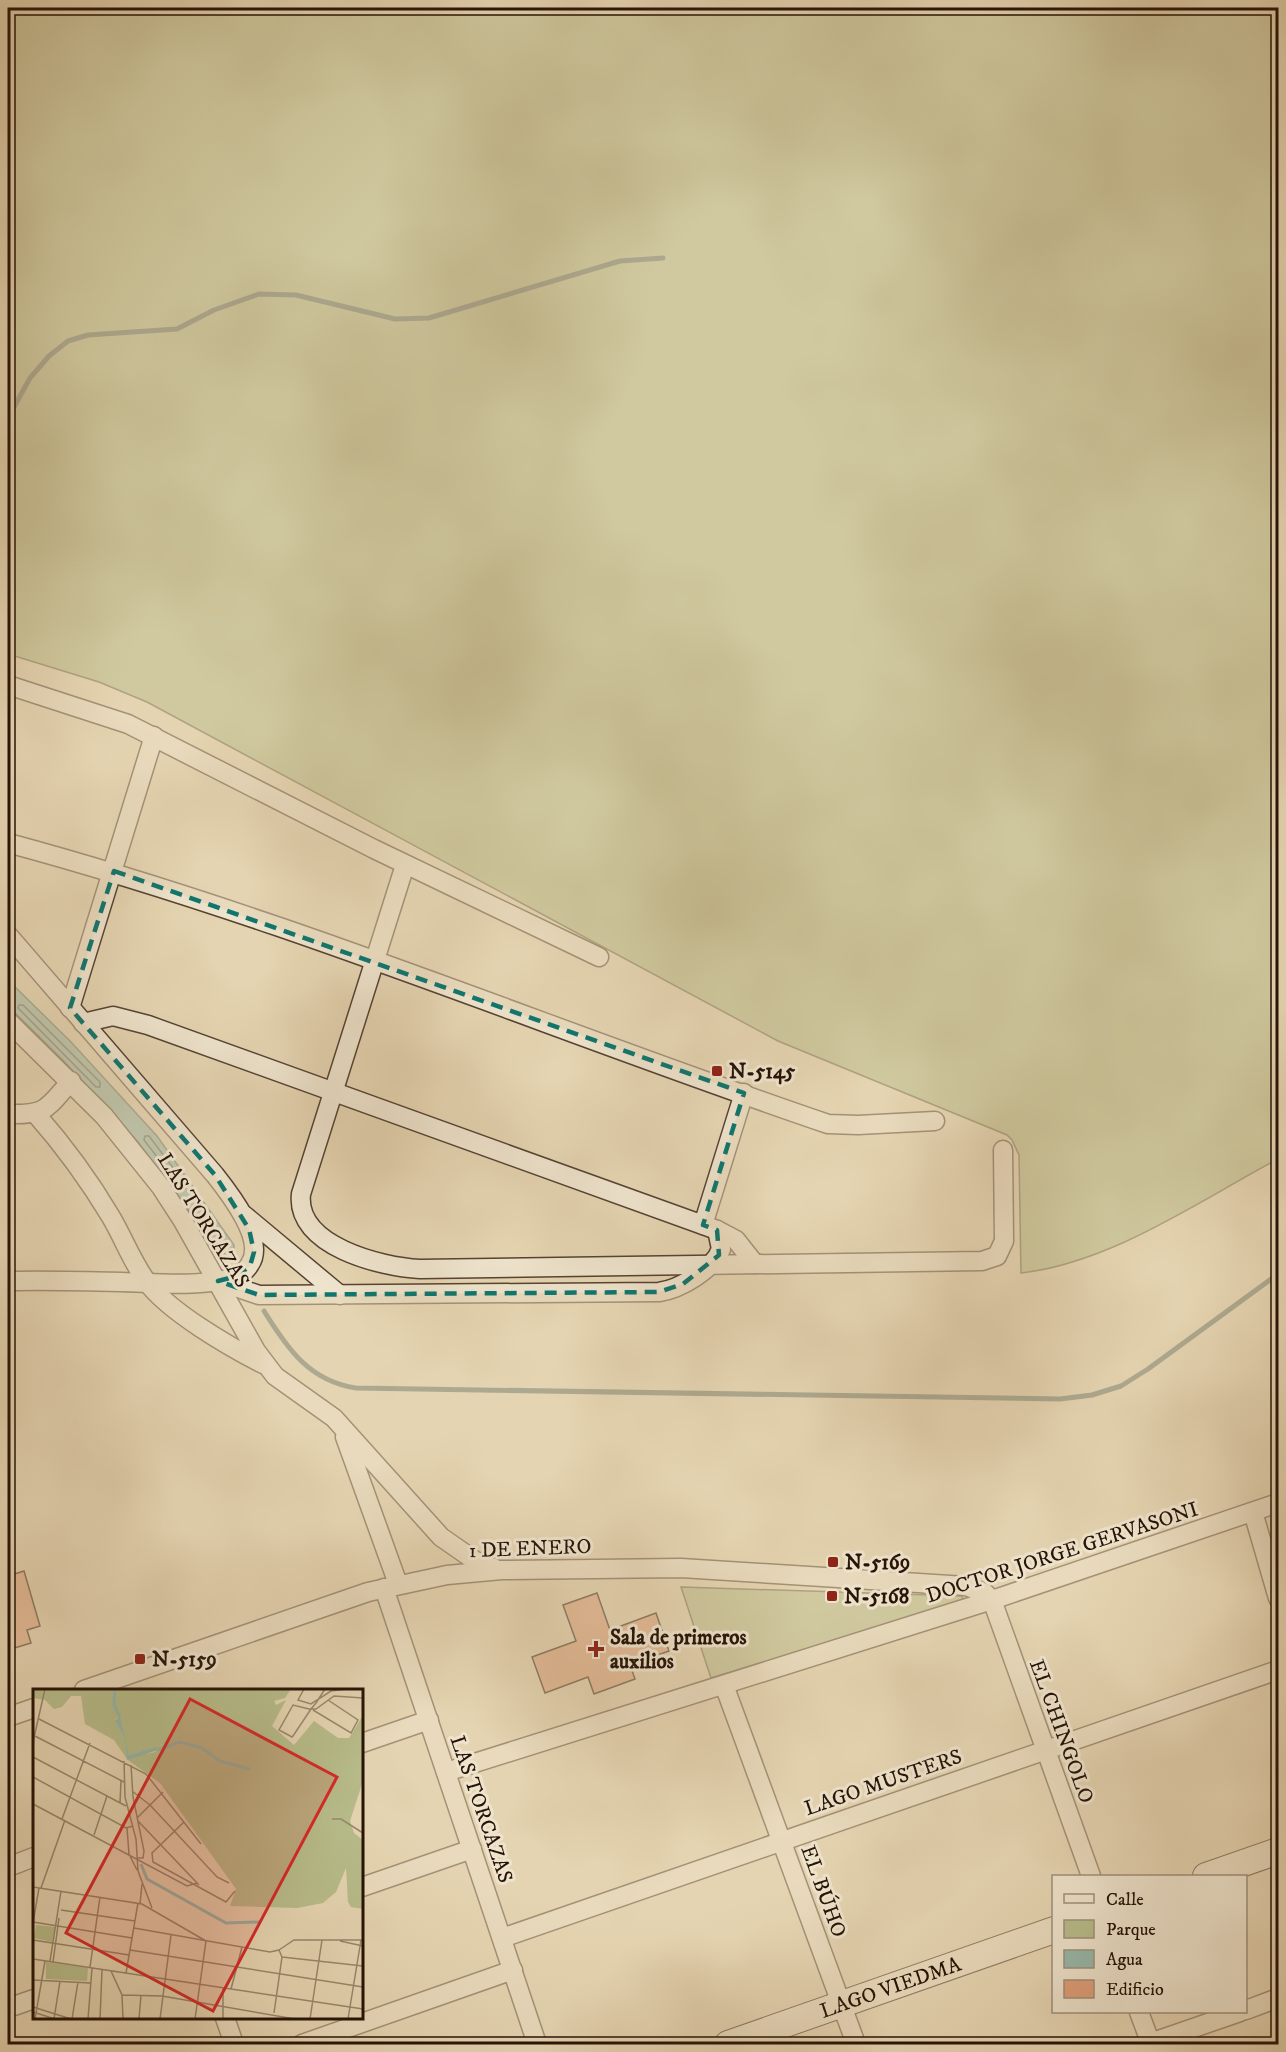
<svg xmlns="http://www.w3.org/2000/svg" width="1286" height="2052" viewBox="0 0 1286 2052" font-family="'IM FELL DW Pica',serif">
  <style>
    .green { fill: #b7bc8a; stroke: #6e6848; stroke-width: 1.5 }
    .water { fill: #96b8aa; stroke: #697669; stroke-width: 1.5 }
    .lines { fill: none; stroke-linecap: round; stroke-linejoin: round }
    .shore { stroke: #5e6658; stroke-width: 1.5 }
    .stream { stroke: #697669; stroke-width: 5 }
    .building { fill: #e09f7a; stroke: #251307; stroke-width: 1.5 }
    .minor-casing { stroke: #554332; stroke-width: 21 }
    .secondary-casing { stroke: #251307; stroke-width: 28 }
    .minor { stroke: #eee3cc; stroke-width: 18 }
    .secondary { stroke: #eee3cc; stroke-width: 26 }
    .marked { fill: none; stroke: #0f766e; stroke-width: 4.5; stroke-dasharray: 12 8; stroke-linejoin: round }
    .poi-dot { fill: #8f2418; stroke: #eee3cc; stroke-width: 2 }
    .labels { text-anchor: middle; stroke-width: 6; stroke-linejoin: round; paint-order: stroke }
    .poi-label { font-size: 21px; font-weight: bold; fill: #251307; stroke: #eee3cc; text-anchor: start }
    .street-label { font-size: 21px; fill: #251307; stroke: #eee3cc }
    .inset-river { fill: none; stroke: #96b8aa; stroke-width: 3 }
    .inset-road { fill: none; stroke: #98876d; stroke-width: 1.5 }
    .view { fill: #d62828; fill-opacity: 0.15; stroke: #d62828; stroke-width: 3 }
    .inset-edge { fill: none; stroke: #251307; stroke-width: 3 }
  </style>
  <rect width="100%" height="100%" fill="#e5d4b1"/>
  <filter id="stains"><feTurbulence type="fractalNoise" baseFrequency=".00333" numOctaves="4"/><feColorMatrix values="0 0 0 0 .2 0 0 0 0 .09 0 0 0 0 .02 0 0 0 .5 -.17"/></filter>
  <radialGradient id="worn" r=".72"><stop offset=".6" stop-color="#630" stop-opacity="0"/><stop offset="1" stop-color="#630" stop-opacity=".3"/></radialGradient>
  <g class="green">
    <path d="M8 8H1278V1159C1199 1201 1111 1263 1021 1273L1019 1155 1012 1140 1007 1135 778 1041 147 702 99 682 8 654Z"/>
    <polygon points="681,1587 961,1596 967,1602 711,1678"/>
  </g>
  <polygon class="water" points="8,980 71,1042 157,1136 234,1245 234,1254 221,1254 138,1142 62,1059 8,1006"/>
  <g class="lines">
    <g class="shore">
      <polygon points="19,1005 23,1005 100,1082 100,1087 96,1087 24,1014 18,1008"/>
      <polygon points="145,1136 149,1136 186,1185 185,1189 181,1188 144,1140"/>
    </g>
    <g class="stream">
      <polyline points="8,418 30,378 49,356 68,341 88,335 177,329 214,310 259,294 296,295 395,319 429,318 620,261 663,258"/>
      <path d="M264 1311C287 1348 309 1381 356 1388L1060 1399 1092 1395 1121 1386 1148 1369 1278 1274"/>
    </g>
  </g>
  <g class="building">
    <polygon points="24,1571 40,1626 27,1630 31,1643 8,1650 8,1576"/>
    <polygon points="597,1593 610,1630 656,1613 669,1651 630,1665 635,1679 594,1694 588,1677 545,1693 532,1657 576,1641 563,1605"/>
  </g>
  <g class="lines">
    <defs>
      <g id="minor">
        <polyline points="8,685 128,724 374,849 599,957"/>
        <path d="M8 843C287 918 554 1031 828 1124L858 1125 935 1121"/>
        <path d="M405 865 301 1194C295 1246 381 1267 420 1269L982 1261 997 1256 1004 1241 1003 1150"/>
        <path d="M8 935 215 1175C230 1194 266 1240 250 1264 245 1273 237 1277 228 1279 193 1287 157 1283 122 1282 84 1281 46 1280 8 1281"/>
        <polyline points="70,1008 154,736"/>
        <polyline points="8,1021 104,1116 161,1187 183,1221 256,1351 275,1376 334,1418 441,1537 477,1562 494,1568"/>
        <polyline points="83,1023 113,1016 148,1025 717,1230 736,1240 755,1264"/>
        <path d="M35 1113C64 1146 89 1180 111 1217 124 1239 132 1262 147 1282 169 1312 230 1347 263 1364"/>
        <path d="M8 1114C47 1115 46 1109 71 1081"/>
        <polyline points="244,1215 340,1295"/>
        <polyline points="703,1225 744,1093"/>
        <path d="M218 1281 259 1295 659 1292C680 1289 714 1269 721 1249L717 1230"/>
        <polyline points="345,1437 398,1584"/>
        <polyline points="1253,1512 1278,1598"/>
        <polyline points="384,1588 537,2044"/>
        <polyline points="724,1685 856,2044"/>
        <polyline points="84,1690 368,1592 447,1575 502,1570 681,1568 966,1586 985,1593 992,1600 1091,1876"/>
        <polyline points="8,1717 34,1708"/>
        <polyline points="362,1743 429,1720"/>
        <polyline points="446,1772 992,1600 1278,1503"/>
        <polyline points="8,1867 34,1857"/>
        <polyline points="362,1887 472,1849"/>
        <polyline points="502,1938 1278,1670"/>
        <polyline points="8,2008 34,1999"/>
        <polyline points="1246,2010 1278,1998"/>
        <polyline points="1139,2012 1151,2044"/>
        <polyline points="225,2018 234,2044"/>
        <polyline points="302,2044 513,1970"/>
        <polyline points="1147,2044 1240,2012"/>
      </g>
      <g id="secondary">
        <polyline points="1206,1876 1278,1851"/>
        <path id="s1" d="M728 2044 1054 1930"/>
      </g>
    </defs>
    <use href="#minor" class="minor-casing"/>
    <use href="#secondary" class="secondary-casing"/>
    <use href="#minor" class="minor"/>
    <use href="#secondary" class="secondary"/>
  </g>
  <path d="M0 0H1286V2052H0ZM114 871 744 1093 703 1225 717 1230 719 1255 683 1284 659 1292 259 1295 218 1281 237 1276 250 1266 254 1252 249 1229 215 1175 70 1008Z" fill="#e5d4b1" fill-opacity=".55" fill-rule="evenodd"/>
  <path class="marked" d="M114 871 744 1093 703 1225 717 1230 719 1255 683 1284 659 1292 259 1295 218 1281 237 1276 250 1266 254 1252 249 1229 215 1175 70 1008Z"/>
  <g class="poi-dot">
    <rect x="711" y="1065" width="12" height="12" rx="3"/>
    <rect x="827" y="1556" width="12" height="12" rx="3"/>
    <rect x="826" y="1590" width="12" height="12" rx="3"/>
    <path d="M593 1640h6v6h6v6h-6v6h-6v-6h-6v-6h6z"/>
    <rect x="134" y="1653" width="12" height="12" rx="3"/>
  </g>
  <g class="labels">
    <g class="poi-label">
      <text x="729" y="1078">N-5145</text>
      <text x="845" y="1569">N-5169</text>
      <text x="844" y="1603">N-5168</text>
      <text x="610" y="1644">Sala de primeros<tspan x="610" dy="24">auxilios</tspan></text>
      <text x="152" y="1666">N-5159</text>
    </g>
    <g class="street-label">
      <text transform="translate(204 1220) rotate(58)" y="7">LAS TORCAZAS</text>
      <text transform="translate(530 1548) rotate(-2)" y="7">1 DE ENERO</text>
      <text transform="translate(1062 1552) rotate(-18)" y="7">DOCTOR JORGE GERVASONI</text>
      <text transform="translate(1062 1731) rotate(70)" y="7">EL CHINGOLO</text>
      <text transform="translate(883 1782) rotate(-19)" y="7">LAGO MUSTERS</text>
      <text transform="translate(482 1809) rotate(71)" y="7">LAS TORCAZAS</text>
      <text transform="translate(824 1891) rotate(70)" y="7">EL BÚHO</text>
      <text dy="7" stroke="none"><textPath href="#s1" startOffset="172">LAGO VIEDMA</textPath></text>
    </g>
  </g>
  <g transform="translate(33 1689)">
    <rect width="330" height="330" fill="#e5d4b1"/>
    <path d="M0 0H258L252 9 241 12 243 16 253 11 239 37 261 56 281 32 305 49H316L330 26V92L317 132 321 144 330 151V220L318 218 315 213 313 179 303 203 290 214 264 219 197 217 203 200 127 94 95 71 96 68 123 63 121 59 96 66 86 29 82 30 92 50 94 70 81 51 52 35 48 7H38L29 18 21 20 12 11 0 9ZM3 236 22 238 19 253 1 249ZM13 273 55 279 54 292 13 290Z" fill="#b7bc8a"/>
    <path d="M87 28 96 66 123 58 125 61 94 71 92 50 82 31Z" fill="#96b8aa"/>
    <path class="inset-river" d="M82 0 81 16 87 28M125 61 147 53 169 59 187 72 217 80M108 175 114 190 193 234 227 233"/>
    <path class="inset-road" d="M271 0 265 11 278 15 298 2 313 0M292 0 283 14 278 20 260 47 259 48 246 41 260 16 276 20H283L301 7 330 9M280 21 318 44 325 31 295 11M6 30 113 85 168 155M0 46 91 93M0 53 12 0M0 68 93 117M91 72 92 108 103 150 105 182 119 219M98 76 100 108 111 162 110 169H105M0 88 93 139 100 137M99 102 117 116 184 188 196 194M87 114 88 92M0 115 154 197 164 194M104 129 130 103M29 130 57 54M299 130H308L330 144M105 132 166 196M151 133 119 164 120 173 193 213 202 202M94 139 96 165 104 181M61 146 74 107M0 198 109 215 173 252M8 199 32 131M107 215 109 195M28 221 102 232M0 233 99 249M0 234 6 199M101 239 237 263 246 261M0 251 96 266M307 252 330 257M97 261 330 298M246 261 261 251H330M249 268 330 277M0 270 330 320M17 272 28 202M20 273 26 229M57 278 67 208M78 282 89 306 90 330M93 284 105 214M0 291 57 294M190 299V330M198 300 209 258M89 306 129 307 262 330M0 318 38 330M0 323 22 330M241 324 249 268 246 261M2 330 12 272M21 330 27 292M39 330 45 293M55 330 59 279M67 330 69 281M106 330 108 306M127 330 138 246M162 330 173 252M277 330 289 251M315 330 328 251"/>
    <path class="view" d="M157 10 304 88 180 322 33 244Z"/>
    <rect width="330" height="330" class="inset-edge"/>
  </g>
  <rect width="1286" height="2052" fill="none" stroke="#e5d4b1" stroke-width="30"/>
  <rect x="9" y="9" width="1268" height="2034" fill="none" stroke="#251307" stroke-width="3"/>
  <rect x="15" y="15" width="1256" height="2022" fill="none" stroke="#251307" stroke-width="1.5"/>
  <rect x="1052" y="1875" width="195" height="138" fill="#eee3cc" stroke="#9e907d" stroke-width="1.5"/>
  <rect x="1064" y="1894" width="30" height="9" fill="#eee3cc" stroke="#9e907d" stroke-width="1.5"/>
  <text x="1106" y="1905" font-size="18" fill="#251307">Calle</text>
  <rect x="1064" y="1920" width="30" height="18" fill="#b7bc8a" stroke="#9e907d" stroke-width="1.5"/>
  <text x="1106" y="1935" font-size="18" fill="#251307">Parque</text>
  <rect x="1064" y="1950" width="30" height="18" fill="#96b8aa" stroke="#9e907d" stroke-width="1.5"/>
  <text x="1106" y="1965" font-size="18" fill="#251307">Agua</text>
  <rect x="1064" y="1980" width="30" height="18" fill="#e09f7a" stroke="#9e907d" stroke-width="1.5"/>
  <text x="1106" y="1995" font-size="18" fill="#251307">Edificio</text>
  <rect width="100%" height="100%" filter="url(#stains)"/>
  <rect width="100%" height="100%" fill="url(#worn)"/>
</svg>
